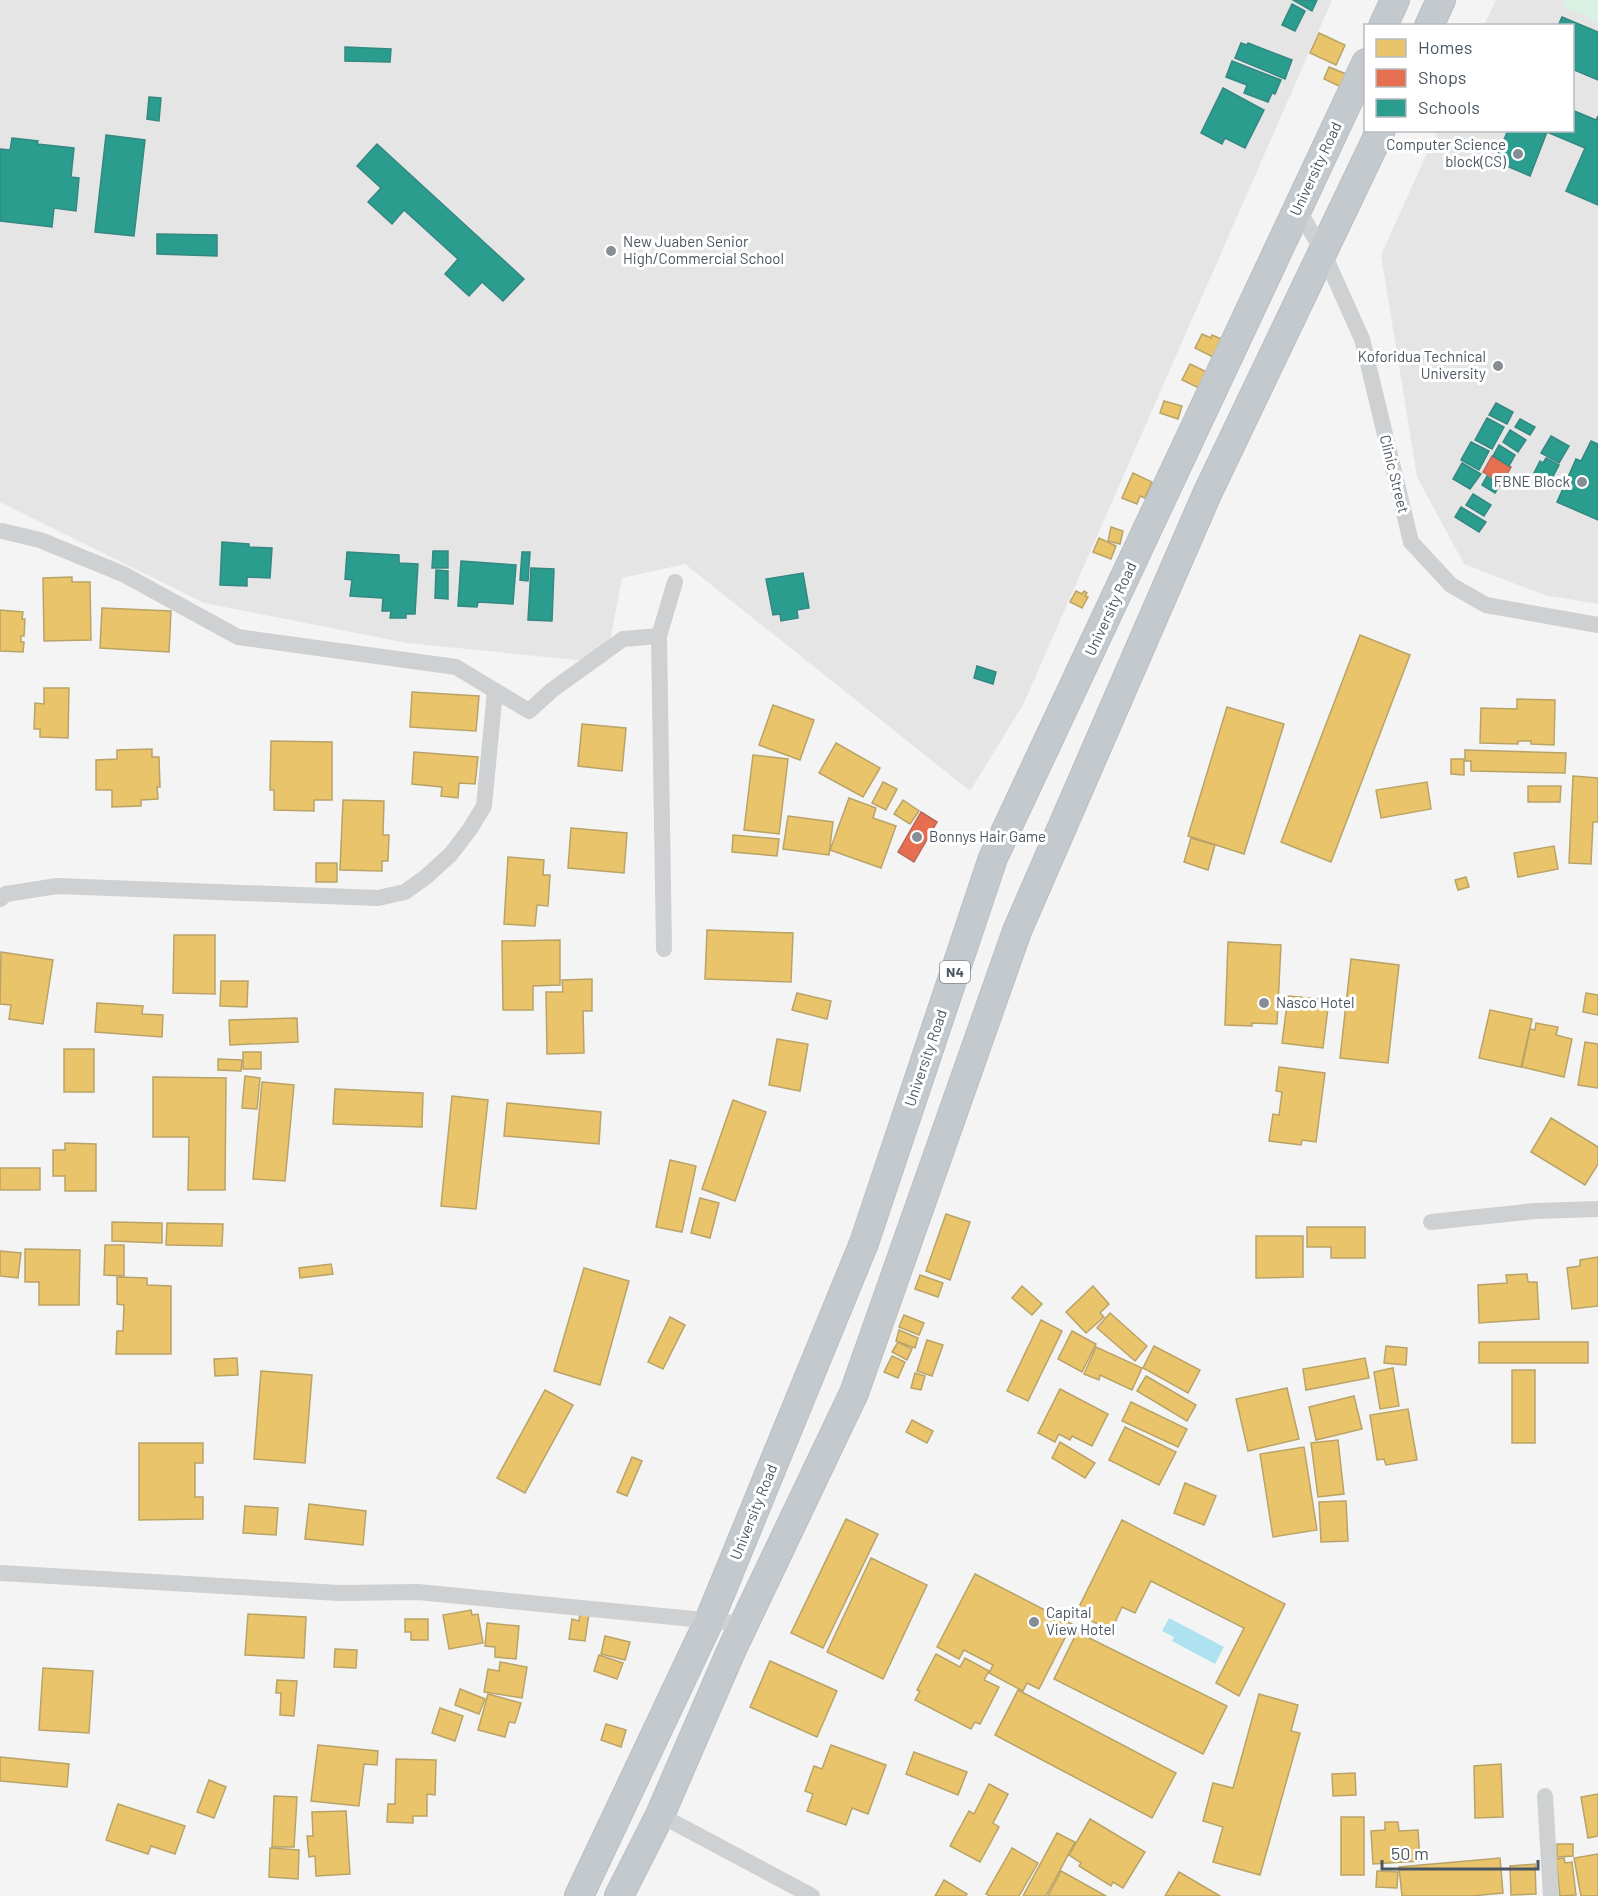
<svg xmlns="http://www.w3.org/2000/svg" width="1598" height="1896" viewBox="0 0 1598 1896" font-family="Barlow,sans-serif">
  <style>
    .education { fill: #e6e5e6 }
    .green { fill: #d9f2e3 }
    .water { fill: #aee2f0 }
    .homes { fill: #e9c46a; stroke: #b9a367; stroke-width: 1.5 }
    .shops { fill: #e76f51; stroke: #b86856; stroke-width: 1.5 }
    .schools { fill: #2a9d8f; stroke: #348881; stroke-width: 1.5 }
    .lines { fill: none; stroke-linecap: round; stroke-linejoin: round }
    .trunk-casing { stroke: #b9bec3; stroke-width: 30 }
    .minor { stroke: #ced0d2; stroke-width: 16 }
    .trunk { stroke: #c4c9cd; stroke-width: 28 }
    .poi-dot { fill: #868d94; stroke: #fff; stroke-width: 2 }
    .labels { text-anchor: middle; stroke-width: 6; stroke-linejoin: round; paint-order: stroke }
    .shield { fill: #fff; stroke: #808990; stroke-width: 1.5 }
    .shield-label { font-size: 14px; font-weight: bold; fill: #4a5661 }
    .poi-label { font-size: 15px; fill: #4a5661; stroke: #fff; text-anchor: start }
    .street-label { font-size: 15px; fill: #4a5661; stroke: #fff }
  </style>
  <rect width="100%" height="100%" fill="#f4f4f4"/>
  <g class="education">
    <polygon points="0,0 1332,0 1023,705 970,791 685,564 622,578 606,663 407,643 204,603 0,502"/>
    <polygon points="1496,0 1598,0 1598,604 1544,595 1464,564 1417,477 1381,255 1437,131 1572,130 1572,26 1484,25"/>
  </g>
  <polygon class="green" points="1565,0 1598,0 1598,22 1563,6"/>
  <polygon class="water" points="1169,1618 1224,1647 1215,1664 1172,1641 1174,1637 1162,1631"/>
  <g class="homes">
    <polygon points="1319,33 1345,45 1336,65 1310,53"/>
    <polygon points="1329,67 1346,74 1341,87 1324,79"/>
    <polygon points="1202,334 1211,338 1212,335 1226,341 1217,359 1195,348"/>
    <polygon points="1190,364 1207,372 1199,388 1182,380"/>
    <polygon points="1164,401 1182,406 1178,419 1160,413"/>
    <polygon points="1133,473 1152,482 1145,498 1140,496 1137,504 1122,498"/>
    <polygon points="1111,527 1123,531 1120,544 1108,541"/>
    <polygon points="1099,538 1116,546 1111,559 1093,552"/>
    <polygon points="72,577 72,582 90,582 91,640 44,641 43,578"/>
    <polygon points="1076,591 1082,594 1084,591 1087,593 1085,596 1088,597 1082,608 1070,602"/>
    <polygon points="102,608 171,611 169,652 100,648"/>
    <polygon points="0,610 23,612 22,619 25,619 24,636 21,636 21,642 24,642 23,652 0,651"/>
    <polygon points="1360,635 1410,655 1331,862 1281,842"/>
    <polygon points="44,688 69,688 68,738 40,737 40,729 34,729 35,703 44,704"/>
    <polygon points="412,692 479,696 476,731 410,727"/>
    <polygon points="1517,699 1555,700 1554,745 1531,744 1531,741 1518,741 1518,744 1480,743 1481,708 1517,709"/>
    <polygon points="773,705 814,720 800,760 759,745"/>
    <polygon points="1227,707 1284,724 1244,854 1188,836"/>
    <polygon points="582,724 626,728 622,771 578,766"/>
    <polygon points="271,741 332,742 332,800 314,800 314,811 274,810 274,790 270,790"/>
    <polygon points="836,743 880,768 863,797 819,773"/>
    <polygon points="152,749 152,757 159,757 160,787 157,787 158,799 141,800 141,806 112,807 112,790 96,790 96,760 117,759 117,750"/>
    <polygon points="1465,750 1566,753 1565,773 1471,771 1471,761 1465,761"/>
    <polygon points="414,752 478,757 475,784 459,783 458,798 441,796 442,787 412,784"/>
    <polygon points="753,755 788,759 779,834 744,830"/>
    <polygon points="1451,759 1464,759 1464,775 1451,774"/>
    <polygon points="1573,776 1598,778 1598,822 1593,822 1591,864 1569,863"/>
    <polygon points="883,782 897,789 886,810 872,803"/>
    <polygon points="1427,782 1431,809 1381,818 1376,790"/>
    <polygon points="1528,786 1561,786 1560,802 1528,802"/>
    <polygon points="849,798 876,808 873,818 896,826 881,868 830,850"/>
    <polygon points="343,800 384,801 383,835 389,835 388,861 382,861 382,871 340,870"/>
    <polygon points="903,800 919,811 910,824 894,814"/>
    <polygon points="788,816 833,822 829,855 783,849"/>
    <polygon points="571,828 627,833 624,873 568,868"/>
    <polygon points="733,835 779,839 777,856 732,852"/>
    <polygon points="1191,838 1215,845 1208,870 1184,862"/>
    <polygon points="1554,846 1558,869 1518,877 1514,853"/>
    <polygon points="508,857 544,860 543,875 550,875 548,906 537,905 535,926 504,924"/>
    <rect x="316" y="863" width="21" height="19"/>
    <polygon points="1466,877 1469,887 1458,890 1455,880"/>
    <polygon points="707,930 793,933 791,982 705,979"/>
    <polygon points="174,935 215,935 215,994 173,993"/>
    <polygon points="560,940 560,985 533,986 533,1010 503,1010 502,941"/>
    <polygon points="1228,942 1281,945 1277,1024 1252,1023 1252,1026 1225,1025"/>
    <polygon points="1,952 53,960 43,1024 9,1019 11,1005 0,1004"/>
    <polygon points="1351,959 1399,965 1388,1063 1340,1058"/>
    <polygon points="592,979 592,1011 583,1011 584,1053 547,1054 546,992 563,992 562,980"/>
    <polygon points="221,981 248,981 247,1007 220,1006"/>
    <polygon points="797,993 831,1001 827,1019 792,1010"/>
    <polygon points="1586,993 1598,995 1598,1015 1583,1012"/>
    <polygon points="1288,996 1329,1000 1323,1048 1282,1043"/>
    <polygon points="97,1003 143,1006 142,1014 163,1015 162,1037 95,1032"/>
    <polygon points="1490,1010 1532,1019 1521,1067 1479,1058"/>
    <polygon points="297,1018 298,1042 230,1045 229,1020"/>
    <polygon points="1536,1023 1558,1027 1556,1035 1572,1039 1564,1077 1522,1067 1530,1029 1535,1030"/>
    <polygon points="777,1039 808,1044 800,1091 769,1085"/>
    <polygon points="1585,1042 1598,1044 1598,1088 1578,1085"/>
    <rect x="64" y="1049" width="30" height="43"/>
    <rect x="243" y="1052" width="18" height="17"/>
    <polygon points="218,1059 242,1060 241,1071 218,1070"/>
    <polygon points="1279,1067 1325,1073 1316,1142 1302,1140 1301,1145 1269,1141 1273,1114 1279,1115 1282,1092 1276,1091"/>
    <polygon points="245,1076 260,1078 257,1109 242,1108"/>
    <polygon points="153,1077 226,1078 225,1190 188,1190 189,1137 153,1137"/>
    <polygon points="262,1082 294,1085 285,1181 253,1179"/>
    <polygon points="335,1089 423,1093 422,1127 333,1124"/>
    <polygon points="452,1096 488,1100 476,1209 441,1206"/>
    <polygon points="733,1100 766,1112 735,1201 702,1189"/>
    <polygon points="507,1103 601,1112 599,1144 504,1136"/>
    <polygon points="1551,1118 1598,1147 1598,1164 1585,1185 1531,1152"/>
    <polygon points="65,1143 96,1144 96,1191 65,1191 65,1176 53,1176 53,1150 65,1150"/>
    <polygon points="670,1160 696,1166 682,1232 656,1227"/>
    <rect x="0" y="1168" width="40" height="22"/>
    <polygon points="700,1198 719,1203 710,1238 691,1233"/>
    <polygon points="946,1214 970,1222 950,1280 926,1271"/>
    <polygon points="112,1222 162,1223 162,1243 112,1241"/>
    <polygon points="167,1223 223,1224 222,1246 166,1245"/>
    <polygon points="1307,1227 1365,1227 1365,1258 1331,1258 1331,1247 1307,1247"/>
    <polygon points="1256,1236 1303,1236 1303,1277 1256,1278"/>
    <polygon points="105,1245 124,1245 124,1276 104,1275"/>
    <polygon points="25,1249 80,1250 79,1305 39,1305 39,1282 25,1282"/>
    <polygon points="0,1251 21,1253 18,1278 0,1276"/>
    <polygon points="1598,1257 1598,1306 1572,1309 1567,1268 1580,1266 1580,1260"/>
    <polygon points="331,1264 333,1274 300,1278 299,1268"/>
    <polygon points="584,1268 629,1281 600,1385 554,1371"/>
    <polygon points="1527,1274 1528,1282 1537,1282 1539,1319 1479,1323 1478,1285 1507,1283 1506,1275"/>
    <polygon points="920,1275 943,1283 938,1297 915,1289"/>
    <polygon points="117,1277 147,1278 147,1285 171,1286 171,1354 116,1354 117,1331 123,1331 124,1305 117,1304"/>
    <polygon points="1022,1286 1042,1304 1032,1315 1012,1298"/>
    <polygon points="1093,1286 1109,1304 1100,1313 1104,1317 1086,1333 1066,1312"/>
    <polygon points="1110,1313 1147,1346 1135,1361 1097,1328"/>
    <polygon points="904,1315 924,1323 919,1335 899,1327"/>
    <polygon points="670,1317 685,1325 663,1369 648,1362"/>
    <polygon points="1041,1320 1062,1331 1028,1401 1007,1391"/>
    <polygon points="899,1330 918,1338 915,1348 896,1341"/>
    <polygon points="1072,1331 1096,1344 1082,1372 1058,1359"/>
    <polygon points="927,1340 943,1345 932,1376 917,1371"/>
    <polygon points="898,1342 912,1349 907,1360 892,1352"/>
    <rect x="1479" y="1342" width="109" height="21"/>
    <polygon points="1154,1346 1200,1370 1188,1393 1143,1368"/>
    <polygon points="1386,1346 1407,1348 1406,1365 1384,1363"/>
    <polygon points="1096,1347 1142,1368 1132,1390 1100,1375 1099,1380 1084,1374"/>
    <polygon points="892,1356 905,1362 898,1378 884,1372"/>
    <polygon points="237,1358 238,1375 215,1376 214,1359"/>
    <polygon points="1365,1358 1369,1378 1306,1390 1303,1369"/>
    <polygon points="1393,1368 1399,1406 1380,1409 1374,1372"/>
    <rect x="1512" y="1370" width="23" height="73"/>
    <polygon points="261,1371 312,1375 305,1463 254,1459"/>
    <polygon points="915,1373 925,1376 921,1390 911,1388"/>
    <polygon points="1146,1376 1196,1405 1187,1421 1137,1391"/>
    <polygon points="1287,1388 1299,1439 1248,1451 1236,1399"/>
    <polygon points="1060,1389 1108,1414 1092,1446 1072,1436 1070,1440 1059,1434 1055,1442 1038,1433"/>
    <polygon points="545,1390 573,1405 525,1493 497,1478"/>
    <polygon points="1354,1396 1362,1429 1316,1440 1309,1407"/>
    <polygon points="1131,1402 1187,1429 1178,1447 1122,1421"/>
    <polygon points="1408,1409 1417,1460 1386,1465 1384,1459 1377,1460 1370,1415"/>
    <polygon points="912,1420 933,1431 927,1443 906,1432"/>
    <polygon points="1125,1427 1176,1452 1159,1485 1109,1460"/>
    <polygon points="1338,1440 1344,1494 1318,1497 1311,1443"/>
    <polygon points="1060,1442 1095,1463 1085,1478 1052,1458"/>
    <polygon points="139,1443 203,1443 203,1463 195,1463 195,1497 203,1497 203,1519 139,1520"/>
    <polygon points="1304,1447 1317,1530 1273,1537 1260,1454"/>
    <polygon points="632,1457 642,1461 627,1496 617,1492"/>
    <polygon points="1185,1483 1216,1496 1204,1525 1174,1513"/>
    <polygon points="1346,1501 1348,1541 1321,1542 1319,1502"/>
    <polygon points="309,1504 366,1511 363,1545 305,1539"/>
    <polygon points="245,1506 278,1508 276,1535 243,1533"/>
    <polygon points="846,1519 878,1534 823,1648 791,1633"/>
    <polygon points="1122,1520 1285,1604 1239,1696 1216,1683 1244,1628 1151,1581 1135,1613 1122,1607 1111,1631 1076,1613"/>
    <polygon points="871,1558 927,1585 883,1679 827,1652"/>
    <polygon points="975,1574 1072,1624 1039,1689 1027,1683 1023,1691 989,1673 993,1665 964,1650 959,1659 937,1647"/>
    <polygon points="471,1610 472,1615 478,1614 483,1643 449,1649 443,1615"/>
    <polygon points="580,1613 589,1614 585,1641 569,1639 572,1619 579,1621"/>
    <polygon points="248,1614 306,1617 304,1658 245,1655"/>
    <polygon points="405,1619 428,1619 428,1640 411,1640 411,1632 405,1632"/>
    <polygon points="487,1623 519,1626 516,1659 495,1657 495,1647 485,1646"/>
    <polygon points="1077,1632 1227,1706 1203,1754 1054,1679"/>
    <polygon points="605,1636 630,1642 625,1660 601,1654"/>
    <polygon points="335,1649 357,1650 356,1668 334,1667"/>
    <polygon points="936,1654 960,1667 965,1658 989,1671 984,1680 999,1687 980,1724 975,1722 971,1729 915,1700 920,1691 917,1690"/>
    <polygon points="599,1655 623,1663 617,1679 594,1671"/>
    <polygon points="770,1661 837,1691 817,1737 750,1707"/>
    <polygon points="500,1662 527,1667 522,1698 484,1692 488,1669 499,1671"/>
    <polygon points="43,1668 93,1671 89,1733 39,1730"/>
    <polygon points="277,1680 297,1681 294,1716 280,1715 281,1693 276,1693"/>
    <polygon points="460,1689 485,1699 479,1714 455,1705"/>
    <polygon points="1018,1690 1176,1773 1152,1818 995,1735"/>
    <polygon points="488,1694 521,1703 515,1723 509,1722 505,1737 478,1730"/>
    <polygon points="1259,1694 1298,1705 1291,1731 1300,1733 1260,1875 1213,1862 1223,1827 1203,1821 1213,1783 1233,1788"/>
    <polygon points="440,1708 463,1716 455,1741 432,1733"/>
    <polygon points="606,1724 626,1730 621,1747 601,1740"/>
    <polygon points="318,1745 378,1751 377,1765 364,1764 359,1806 311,1801"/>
    <polygon points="831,1745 886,1765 868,1814 852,1808 846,1825 807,1811 813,1794 805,1791 814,1766 822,1769"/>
    <polygon points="914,1752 967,1772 958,1795 906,1774"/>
    <polygon points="0,1757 69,1764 67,1787 0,1781"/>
    <polygon points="396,1759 436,1760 435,1795 427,1794 427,1816 413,1816 413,1823 387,1822 388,1804 395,1804"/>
    <polygon points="1501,1764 1503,1817 1475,1818 1474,1766"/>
    <polygon points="1355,1773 1356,1795 1333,1796 1332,1774"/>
    <polygon points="209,1780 226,1787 214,1818 197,1812"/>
    <polygon points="989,1784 1008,1794 993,1823 999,1827 980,1862 950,1846 969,1811 974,1814"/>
    <polygon points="1598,1794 1598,1836 1588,1838 1581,1797"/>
    <polygon points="274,1796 297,1797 294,1847 272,1847"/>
    <polygon points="118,1804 185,1826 175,1854 151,1846 148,1854 106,1840"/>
    <polygon points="346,1811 350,1874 316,1876 315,1856 309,1857 307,1836 313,1836 312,1812"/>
    <rect x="1341" y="1817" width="23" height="58"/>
    <polygon points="1090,1819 1145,1852 1123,1888 1113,1882 1111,1886 1079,1866 1081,1863 1069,1855"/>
    <polygon points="1385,1822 1398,1822 1399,1831 1418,1830 1420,1861 1373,1864 1371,1831 1385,1830"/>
    <polygon points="1057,1833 1075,1842 1046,1896 1023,1896"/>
    <polygon points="1557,1844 1573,1844 1573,1856 1557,1857"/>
    <polygon points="270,1848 299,1850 298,1879 269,1877"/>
    <polygon points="1012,1848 1038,1863 1019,1896 990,1896 986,1894"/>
    <polygon points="1598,1854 1598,1896 1581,1896 1574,1858"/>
    <polygon points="1500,1858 1503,1893 1471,1896 1402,1896 1399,1867"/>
    <polygon points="1564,1858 1565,1863 1572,1862 1576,1895 1560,1896 1556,1859"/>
    <polygon points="1535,1864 1536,1894 1511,1895 1510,1866"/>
    <polygon points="1061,1871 1106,1896 1048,1896"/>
    <polygon points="1377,1871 1398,1872 1397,1888 1376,1887"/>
    <polygon points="1179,1872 1220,1896 1165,1896"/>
    <polygon points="944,1880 967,1894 966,1896 935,1896"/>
  </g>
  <g class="shops">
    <polygon points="1492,456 1511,467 1502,483 1483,472"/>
    <polygon points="921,812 937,822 914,862 898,852"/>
  </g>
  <g class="schools">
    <polygon points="1293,0 1317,0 1312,11"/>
    <polygon points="1292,4 1305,11 1295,31 1282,25"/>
    <polygon points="1562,17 1598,32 1598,80 1572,69 1572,26 1558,26"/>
    <polygon points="1241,43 1247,45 1248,43 1292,60 1285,79 1235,58"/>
    <polygon points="345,47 391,49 390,62 345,61"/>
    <polygon points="1232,61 1281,80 1275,94 1272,93 1268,102 1244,93 1247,85 1226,77"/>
    <polygon points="1223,88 1264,110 1245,148 1225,138 1222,144 1201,133"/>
    <polygon points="149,97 161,98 159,121 147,119"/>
    <polygon points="1572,110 1596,120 1598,116 1598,205 1566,191 1585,148 1547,132 1530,176 1495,161 1508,130 1572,130"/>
    <polygon points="106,135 145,140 134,236 95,232"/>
    <polygon points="12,138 38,141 37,144 74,148 71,177 79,178 76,211 54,208 52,227 0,221 0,149 10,150"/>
    <polygon points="377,144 524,279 503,301 482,282 469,296 445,274 458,259 404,210 392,224 368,202 381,188 357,166"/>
    <polygon points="157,234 217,235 217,256 157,254"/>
    <polygon points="1496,403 1513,412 1507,424 1489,415"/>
    <polygon points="1487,418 1504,427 1492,449 1475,440"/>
    <polygon points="1520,419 1535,427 1530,435 1515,427"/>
    <polygon points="1510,430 1526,440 1518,452 1503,442"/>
    <polygon points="1551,436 1569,446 1559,463 1541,453"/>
    <polygon points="1591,441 1598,444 1598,520 1557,502 1576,459 1581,461"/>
    <polygon points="1471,442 1489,451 1479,470 1461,460"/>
    <polygon points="1499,445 1515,455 1509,466 1493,456"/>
    <polygon points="1546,458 1559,465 1549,484 1533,475 1540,461 1543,463"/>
    <polygon points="1462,463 1481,474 1470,489 1453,479"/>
    <polygon points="1487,476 1500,485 1495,493 1482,485"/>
    <polygon points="1473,494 1491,505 1484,516 1466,505"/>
    <polygon points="1461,507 1486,522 1479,532 1455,517"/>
    <polygon points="222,542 249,544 249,547 272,548 270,578 247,577 247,586 220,585"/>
    <polygon points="433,551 448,551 448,568 432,568"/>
    <polygon points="347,552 399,555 399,563 418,564 415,614 406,614 406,618 390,618 391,611 382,611 383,598 350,596 352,580 345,579"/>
    <polygon points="522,552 530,552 528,581 520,580"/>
    <polygon points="461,561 516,565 513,604 478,602 477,607 458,606"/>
    <polygon points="531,568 554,569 552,621 528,620"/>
    <polygon points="436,570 448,571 448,599 435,598"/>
    <polygon points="803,573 809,608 797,610 798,618 781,621 780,614 773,615 766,579"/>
    <polygon points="977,666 996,672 993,684 974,678"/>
  </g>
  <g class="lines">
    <defs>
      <g id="trunk">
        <polyline points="1383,26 1395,0"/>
        <polyline points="1429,26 1441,0"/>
        <polyline points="579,1896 709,1621 864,1243 993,858 1366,63"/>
        <polyline points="619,1896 660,1815 732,1649 854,1393 1017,931 1207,494 1381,130"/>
      </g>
    </defs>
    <use href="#trunk" class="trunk-casing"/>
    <g class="minor">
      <polyline points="1298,209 1323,252 1362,339 1411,542 1451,585 1486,605 1598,625"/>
      <polyline points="2,531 40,540 123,574 238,637 456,667 529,711 552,690 623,639 659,636"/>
      <polyline points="0,899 6,894 57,886 378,898 405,892 427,876 451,854 470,829 484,806 495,691"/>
      <polyline points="664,949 659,636 675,582"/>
      <polyline points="1431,1222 1535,1211 1598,1209"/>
      <polyline points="0,1573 339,1593 418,1592 744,1624"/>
      <polyline points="1545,1796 1551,1896"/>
      <polyline points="660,1815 812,1896"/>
    </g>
    <use href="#trunk" class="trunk"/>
  </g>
  <g class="poi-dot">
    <circle cx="1518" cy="154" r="6"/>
    <circle cx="611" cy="251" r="6"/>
    <circle cx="1498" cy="366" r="6"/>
    <circle cx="1582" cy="482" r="6"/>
    <circle cx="917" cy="837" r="6"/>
    <circle cx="1264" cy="1003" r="6"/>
    <circle cx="1034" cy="1622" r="6"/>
  </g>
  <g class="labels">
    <rect class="shield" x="940" y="961" width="30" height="22" rx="4.5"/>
    <g class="shield-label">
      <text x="955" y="977">N4</text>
    </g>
    <g class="poi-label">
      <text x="1506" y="150" text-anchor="end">Computer Science<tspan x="1506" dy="17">block(CS)</tspan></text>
      <text x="623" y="247">New Juaben Senior<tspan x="623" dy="17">High/Commercial School</tspan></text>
      <text x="1486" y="362" text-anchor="end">Koforidua Technical<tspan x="1486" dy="17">University</tspan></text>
      <text x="1570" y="487" text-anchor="end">FBNE Block</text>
      <text x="929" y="842">Bonnys Hair Game</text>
      <text x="1276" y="1008">Nasco Hotel</text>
      <text x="1046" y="1618">Capital<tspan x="1046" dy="17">View Hotel</tspan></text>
    </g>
    <g class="street-label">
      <text transform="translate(1316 169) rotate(-65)" y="5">University Road</text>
      <text transform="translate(1394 474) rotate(76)" y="5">Clinic Street</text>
      <text transform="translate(1111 609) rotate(-65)" y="5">University Road</text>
      <text transform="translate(926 1058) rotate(-71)" y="5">University Road</text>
      <text transform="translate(754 1512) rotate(-68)" y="5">University Road</text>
    </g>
  </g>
  <rect x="1364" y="24" width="210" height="108" fill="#ffffff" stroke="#b7bbc0" stroke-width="1.5"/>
  <rect x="1376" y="39" width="30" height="18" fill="#e9c46a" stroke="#b7bbc0" stroke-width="1.5"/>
  <text x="1418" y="54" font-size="18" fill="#4a5661">Homes</text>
  <rect x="1376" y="69" width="30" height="18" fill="#e76f51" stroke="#b7bbc0" stroke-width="1.5"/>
  <text x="1418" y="84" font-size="18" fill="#4a5661">Shops</text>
  <rect x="1376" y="99" width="30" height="18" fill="#2a9d8f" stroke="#b7bbc0" stroke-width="1.5"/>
  <text x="1418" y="114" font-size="18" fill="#4a5661">Schools</text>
  <path d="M1382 1860v9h156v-9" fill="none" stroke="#4a5661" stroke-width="3"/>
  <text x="1391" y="1860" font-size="18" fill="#4a5661" stroke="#ffffff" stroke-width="4.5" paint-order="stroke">50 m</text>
</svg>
